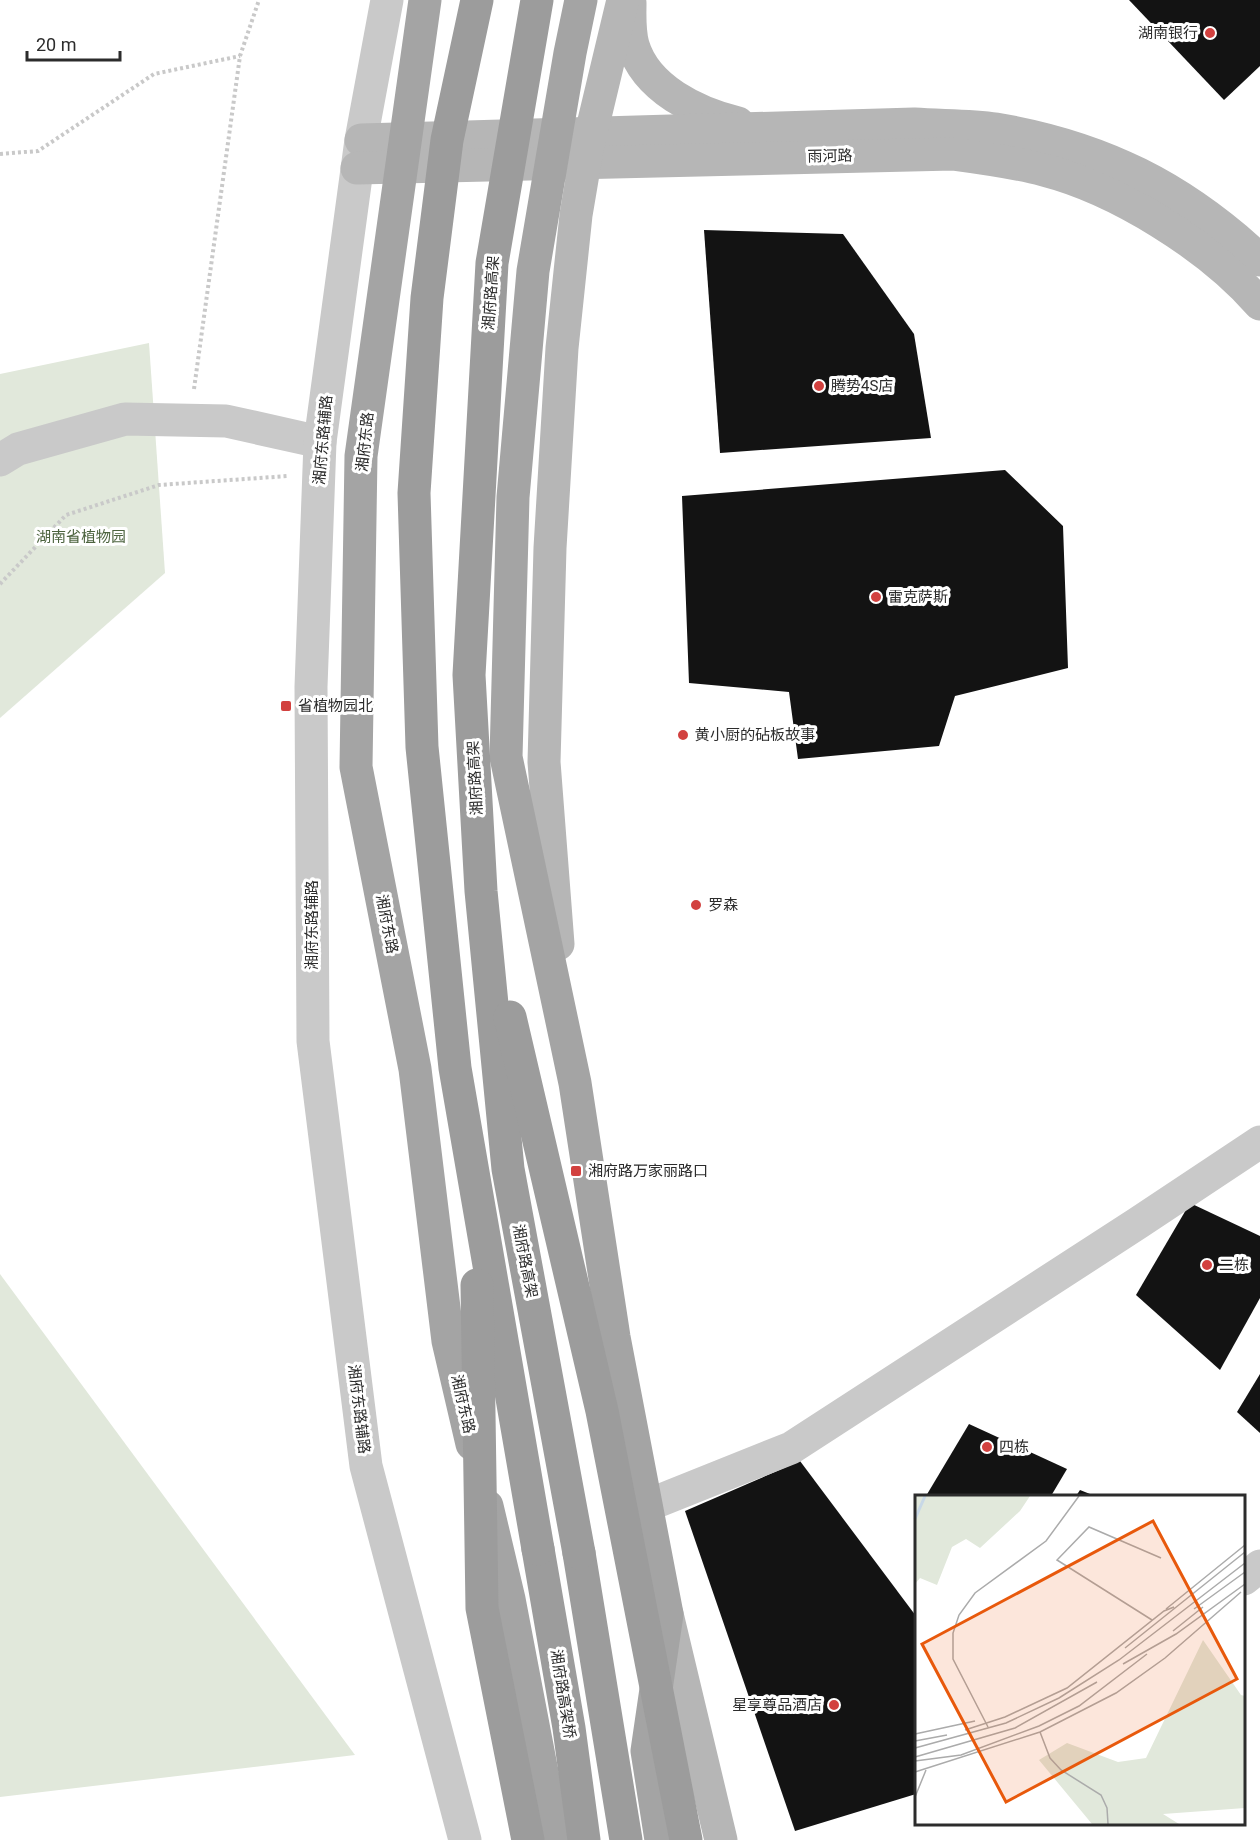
<svg xmlns="http://www.w3.org/2000/svg" width="1260" height="1840" viewBox="0 0 1260 1840" font-family="Roboto,'Noto Sans SC',sans-serif">
  <style>
    .green { fill: #e1e8db }
    .building { fill: #131313 }
    .lines { fill: none; stroke-linecap: round; stroke-linejoin: round }
    .path { stroke: #c9c9c9; stroke-width: 4; stroke-dasharray: 3 3; stroke-linecap: butt }
    .minor { stroke: #c9c9c9; stroke-width: 33 }
    .tertiary { stroke: #c9c9c9; stroke-width: 33 }
    .secondary { stroke: #b6b6b6; stroke-width: 33 }
    .primary { stroke: #a4a4a4; stroke-width: 33 }
    .trunk { stroke: #9c9c9c; stroke-width: 33 }
    .trunk-bridge { stroke: #9c9c9c; stroke-width: 33 }
    .poi-dot { fill: #d2413f; stroke: #fff; stroke-width: 2 }
    .labels { text-anchor: middle; stroke-width: 6; stroke-linejoin: round; paint-order: stroke }
    .poi-label { font-size: 15px; fill: #2c2c2c; stroke: #fff; text-anchor: start }
    .street-label { font-size: 15px; fill: #2c2c2c; stroke: #fff }
    .park-label { font-size: 15px; fill: #4c633e; stroke: #fff }
    .inset-river { fill: none; stroke: #c8d8e7; stroke-width: 3 }
    .inset-road { fill: none; stroke: #ababab; stroke-width: 1.5 }
    .view { fill: #e8590c; fill-opacity: 0.15; stroke: #e8590c; stroke-width: 3 }
    .inset-edge { fill: none; stroke: #2c2c2c; stroke-width: 3 }
  </style>
  <rect width="100%" height="100%" fill="#fff"/>
  <g class="green">
    <polygon points="149,343 165,573 0,718 0,374"/>
    <polygon points="0,1274 355,1755 0,1797"/>
  </g>
  <g class="building">
    <polygon points="1129,0 1260,0 1260,66 1224,100"/>
    <polygon points="704,230 843,234 914,334 931,438 720,453"/>
    <polygon points="1005,470 1063,526 1068,668 955,696 939,746 798,759 789,692 689,683 682,496"/>
    <polygon points="1190,1203 1260,1236 1260,1298 1220,1370 1136,1295"/>
    <polygon points="1260,1374 1260,1433 1237,1412"/>
    <polygon points="969,1424 1067,1469 1051,1496 926,1496"/>
    <polygon points="800,1461 916,1616 916,1794 795,1831 685,1511"/>
    <polygon points="1080,1490 1095,1496 1076,1496"/>
  </g>
  <g class="lines">
    <g class="path">
      <polyline points="0,154 38,151 154,74 240,56"/>
      <polyline points="194,389 240,56 259,0"/>
      <polyline points="0,584 66,515 159,485 288,476"/>
    </g>
    <g class="minor">
      <polyline points="0,460 18,449 125,419 226,421 320,442"/>
      <polyline points="646,1506 791,1448 1138,1223 1260,1142"/>
      <polyline points="1244,1579 1260,1566"/>
    </g>
    <polyline class="tertiary" points="387,0 361,140 320,442 311,687 313,1041 366,1466 465,1840"/>
    <g class="secondary">
      <path d="M630 3C630 16 629 31 633 45 646 89 697 113 738 123"/>
      <path d="M361 140 914 124C941 126 969 125 996 129 1102 147 1182 187 1260 260"/>
      <path d="M357 168 953 154C983 158 1014 162 1044 170 1118 189 1209 246 1260 304"/>
      <polyline points="558,944 544,762 550,548 562,348 576,215 587,150 623,0"/>
      <polyline points="667,1614 721,1840"/>
    </g>
    <g class="primary">
      <polyline points="425,0 361,456 356,767 415,1069 448,1341 472,1444"/>
      <polyline points="581,0 570,53 533,271 513,497 506,757 575,1083 614,1337 667,1614 647,1751 661,1840"/>
      <polyline points="487,1506 509,1599 555,1840"/>
    </g>
    <g class="trunk">
      <polyline points="538,1549 569,1728 584,1840"/>
      <polyline points="579,1553 626,1840"/>
    </g>
    <g class="trunk-bridge">
      <polyline points="477,0 447,140 427,298 414,493 422,747 455,1068 538,1549"/>
      <polyline points="537,0 492,263 469,675 481,891 508,1169 579,1553"/>
      <polyline points="510,1017 602,1411 686,1840"/>
      <polyline points="477,1285 482,1608 528,1840"/>
    </g>
  </g>
  <g class="poi-dot">
    <circle cx="1210" cy="33" r="6"/>
    <circle cx="819" cy="386" r="6"/>
    <circle cx="876" cy="597" r="6"/>
    <rect x="280" y="700" width="12" height="12" rx="3"/>
    <circle cx="683" cy="735" r="6"/>
    <circle cx="696" cy="905" r="6"/>
    <rect x="570" y="1165" width="12" height="12" rx="3"/>
    <circle cx="1207" cy="1265" r="6"/>
    <circle cx="987" cy="1447" r="6"/>
    <circle cx="834" cy="1705" r="6"/>
  </g>
  <g class="labels">
    <g class="poi-label">
      <text x="1198" y="38" text-anchor="end">湖南银行</text>
      <text x="831" y="391">腾势4S店</text>
      <text x="888" y="602">雷克萨斯</text>
      <text x="298" y="711">省植物园北</text>
      <text x="695" y="740">黄小厨的砧板故事</text>
      <text x="708" y="910">罗森</text>
      <text x="588" y="1176">湘府路万家丽路口</text>
      <text x="1219" y="1270">二栋</text>
      <text x="999" y="1452">四栋</text>
      <text x="822" y="1710" text-anchor="end">星享尊品酒店</text>
    </g>
    <g class="street-label">
      <text transform="translate(830 156) rotate(-1)" y="5">雨河路</text>
      <text transform="translate(491 293) rotate(-86)" y="5">湘府路高架</text>
      <text transform="translate(323 440) rotate(-85)" y="5">湘府东路辅路</text>
      <text transform="translate(365 442) rotate(-84)" y="5">湘府东路</text>
      <text transform="translate(475 778) rotate(-93)" y="5">湘府路高架</text>
      <text transform="translate(387 924) rotate(79)" y="5">湘府东路</text>
      <text transform="translate(312 925) rotate(-90)" y="5">湘府东路辅路</text>
      <text transform="translate(525 1261) rotate(79)" y="5">湘府路高架</text>
      <text transform="translate(463 1404) rotate(77)" y="5">湘府东路</text>
      <text transform="translate(359 1409) rotate(83)" y="5">湘府东路辅路</text>
      <text transform="translate(563 1694) rotate(81)" y="5">湘府路高架桥</text>
    </g>
    <g class="park-label">
      <text x="81" y="542">湖南省植物园</text>
    </g>
  </g>
  <g transform="translate(915 1495)">
    <rect width="330" height="330" fill="#fff"/>
    <path d="M0 1H115L105 16 65 53 51 44 37 52 22 90 5 83 0 89ZM288 145 326 200 330 201V313L248 319 264 329H177L124 265 152 248 203 267 231 263Z" fill="#e1e8db"/>
    <path class="inset-river" d="M0 24 10 1"/>
    <path class="inset-road" d="M251 114 330 50M279 114 330 77M237 125 142 65 174 32 246 63M258 136 288 112M210 153 330 57M208 169 261 139 330 89M73 232 38 164V138L44 120 60 98 131 46 164 1M50 235 90 222 152 193 249 116 259 112M125 237 135 263 146 275 186 300 192 313 193 329M0 239 60 226M0 246 32 240M0 253 91 228 144 203 204 165 330 68M0 262 100 233 182 187M0 266 46 260 124 231 164 211 232 159M0 277 125 237 201 198 250 163 326 97M0 302 11 275"/>
    <path class="view" d="M238 26 322 184 91 307 7 149Z"/>
    <rect width="330" height="330" class="inset-edge"/>
  </g>
  <path d="M27 51v9h93v-9" fill="none" stroke="#2c2c2c" stroke-width="3"/>
  <text x="36" y="51" font-size="18" fill="#2c2c2c" stroke="#ffffff" stroke-width="4.5" paint-order="stroke">20 m</text>
</svg>
